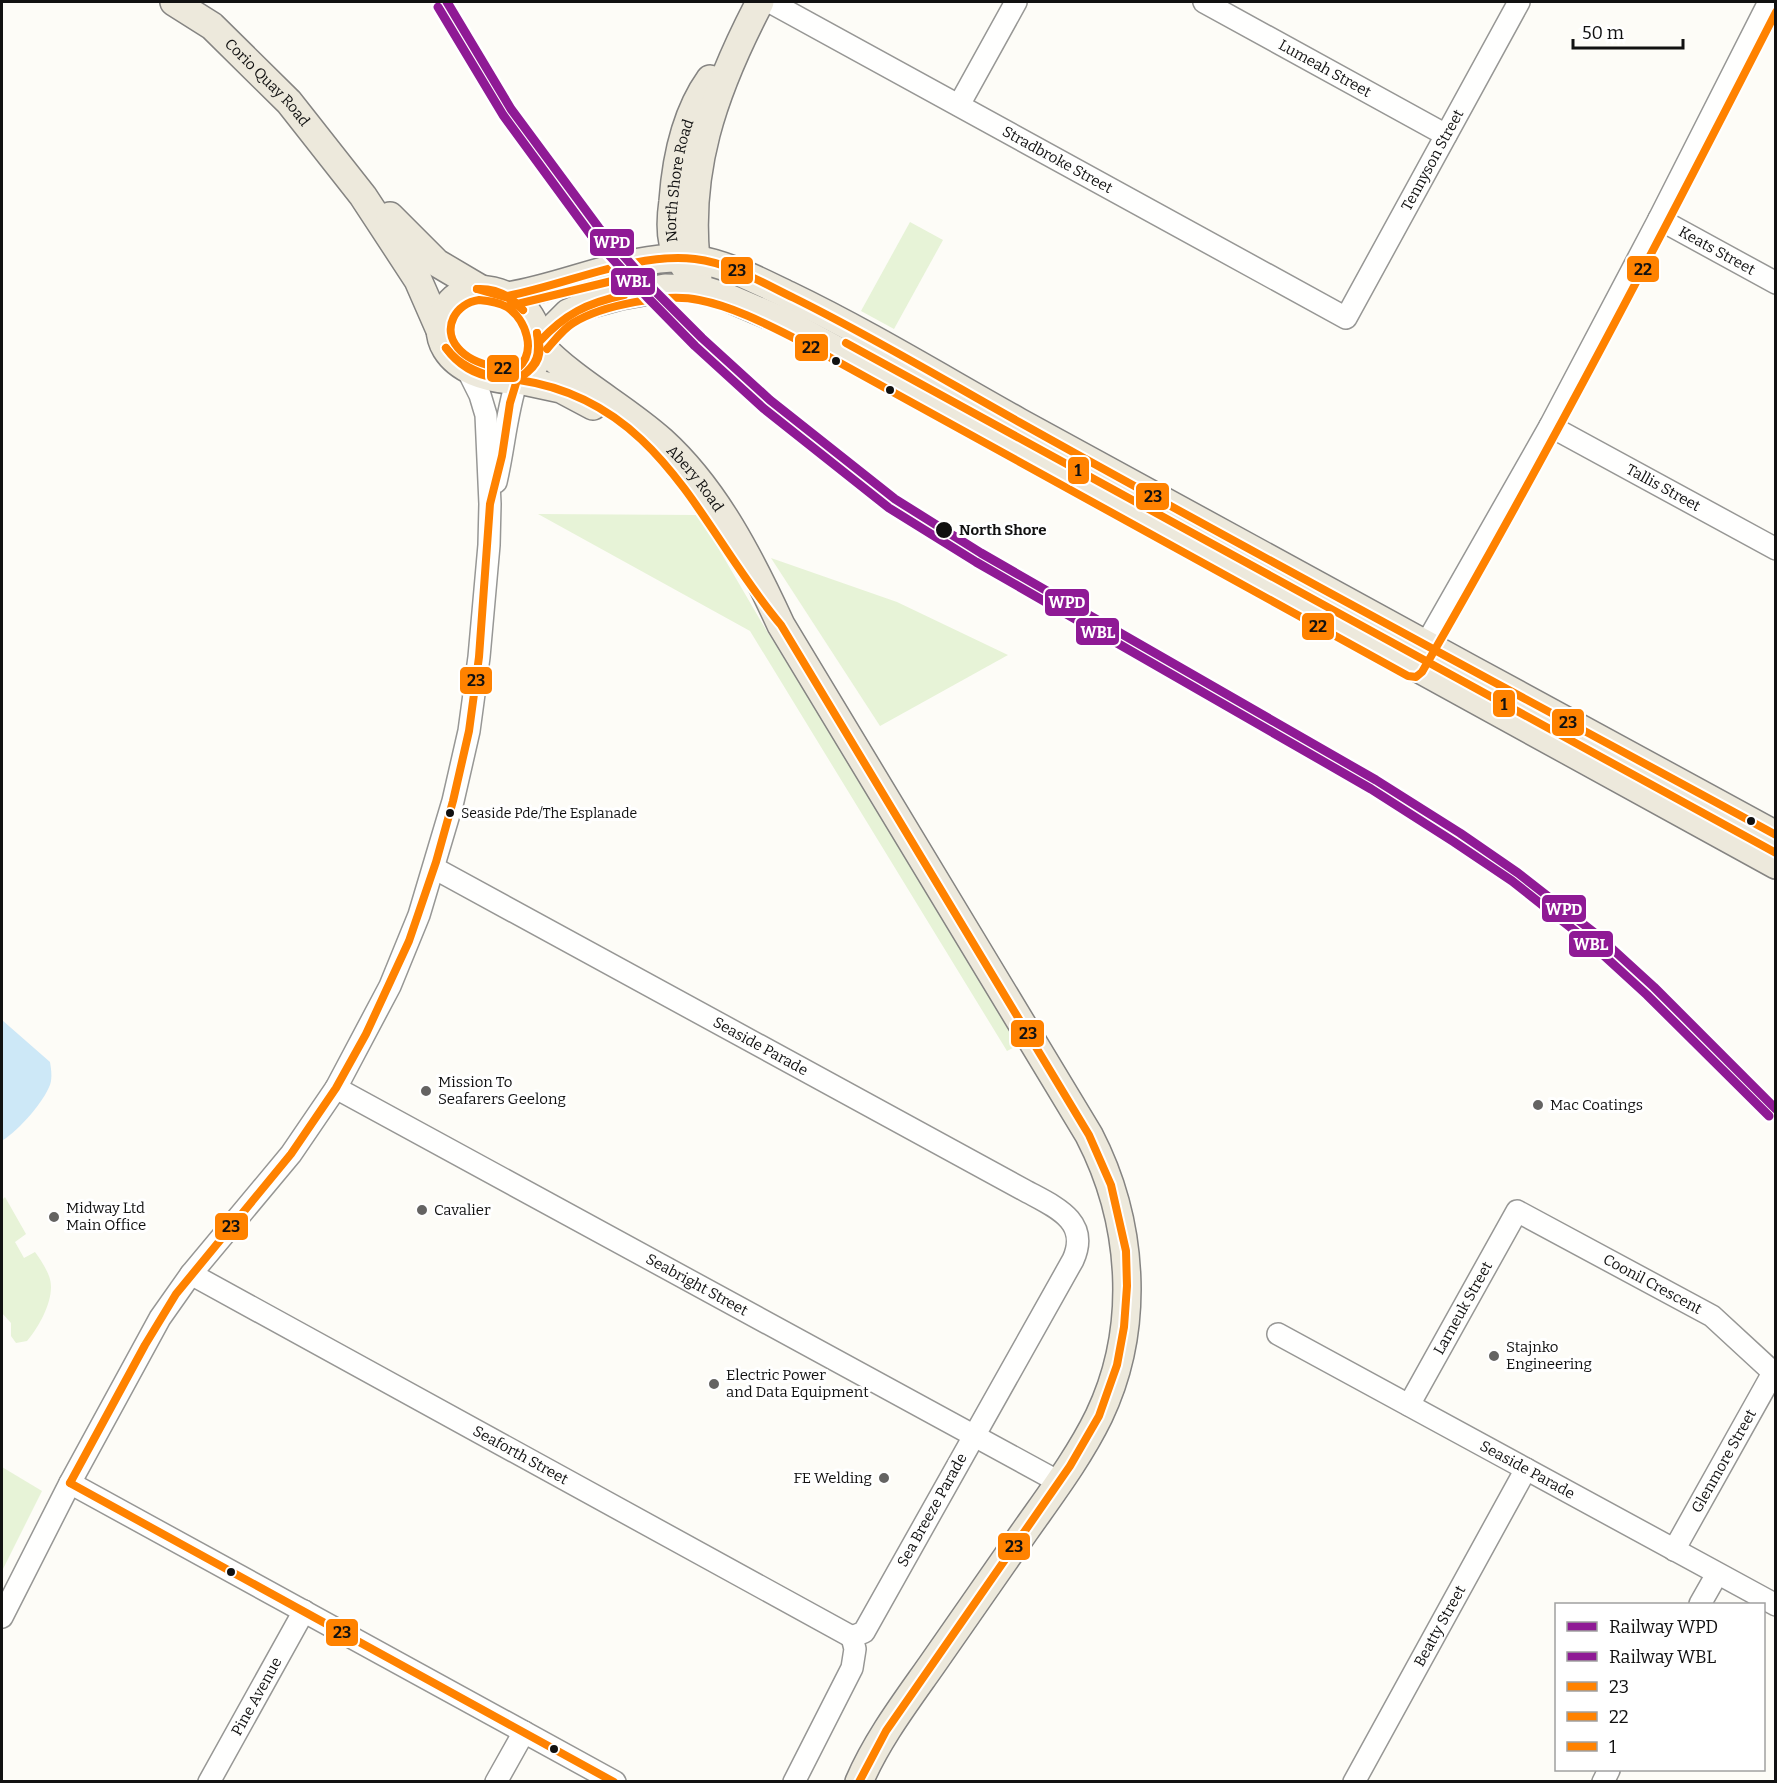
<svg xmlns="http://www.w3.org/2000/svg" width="1777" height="1783" viewBox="0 0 1777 1783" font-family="Bitter,serif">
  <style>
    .green { fill: #e7f3d7 }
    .water { fill: #cde8f7 }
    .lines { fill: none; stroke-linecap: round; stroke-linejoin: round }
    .minor-casing { stroke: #979795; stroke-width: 24 }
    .major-casing { stroke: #858482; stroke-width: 30 }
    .minor { stroke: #fffffe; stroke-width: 21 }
    .major { stroke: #ede9dc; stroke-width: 27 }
    .bus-1-casing { stroke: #fff; stroke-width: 12 }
    .bus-2-casing { stroke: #fff; stroke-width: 12 }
    .bus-3-casing { stroke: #fff; stroke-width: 12 }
    .bus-1 { stroke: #ff8200; stroke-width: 8 }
    .bus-2 { stroke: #ff8200; stroke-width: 8 }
    .bus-3 { stroke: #ff8200; stroke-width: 8 }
    .rail-1-casing { stroke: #fff; stroke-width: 14 }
    .rail-2-casing { stroke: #fff; stroke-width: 14 }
    .rail-1 { stroke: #8f1a95; stroke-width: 9 }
    .rail-2 { stroke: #8f1a95; stroke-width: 9 }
    .bus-dot { fill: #111; stroke: #fff; stroke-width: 2 }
    .poi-dot { fill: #646362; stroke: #fff; stroke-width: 2 }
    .labels { text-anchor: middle; stroke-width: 6; stroke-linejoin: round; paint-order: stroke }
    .bus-label { font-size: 14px; fill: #111; stroke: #fff; text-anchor: start }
    .street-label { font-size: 15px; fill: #111; stroke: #fff }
    .stop-label { font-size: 15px; font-weight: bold; fill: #111; stroke: #fff; text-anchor: start }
    .poi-label { font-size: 15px; fill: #111; stroke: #fff; text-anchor: start }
    .line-badge { stroke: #fff; stroke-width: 2 }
    .badge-label { font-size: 16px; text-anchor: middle; font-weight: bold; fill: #fff }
    .pale-badge-label { font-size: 16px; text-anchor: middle; font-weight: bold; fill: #111 }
  </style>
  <rect width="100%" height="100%" fill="#fdfcf7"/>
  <g class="green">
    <polygon points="910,222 943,240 894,329 861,311"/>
    <polygon points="538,514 699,515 762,623 1022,1043 1007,1051 750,631"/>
    <polygon points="771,558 897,602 1008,655 880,726"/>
    <path d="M5 1197 26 1234 15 1242 24 1258 35 1252C40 1259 46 1268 49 1276 57 1296 39 1327 27 1341L16 1343 11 1336V1323L2 1313V1200Z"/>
    <polygon points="2,1467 42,1491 2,1571"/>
  </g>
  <path class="water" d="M2 1020 50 1062C51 1068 52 1075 51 1081 48 1098 17 1132 3 1140Z"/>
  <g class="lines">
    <defs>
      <g id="minor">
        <path id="s1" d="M770 2 1346 318 1519 2"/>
        <path id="s2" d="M1204 2 1446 135"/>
        <polyline points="959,105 1016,2"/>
        <path id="s3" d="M1659 219 1776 283"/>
        <path id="s4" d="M1550 426 1776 549"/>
        <path d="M496 482C504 448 506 414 517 380"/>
        <polyline points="1426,644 1550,426 1659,219 1769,2"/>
        <path id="s5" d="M434 868 1024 1190C1053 1206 1091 1220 1073 1260L864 1632 852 1637 855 1649 852 1668 794 1782"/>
        <path id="s6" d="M336 1088 1059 1482"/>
        <path id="s7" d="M191 1274 852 1637"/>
        <path id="s8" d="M1278 1334 1776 1605"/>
        <path id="s9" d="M1409 1405 1517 1211 1712 1316 1776 1375"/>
        <polyline points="70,1483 615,1782"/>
        <path id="s10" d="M1674 1550 1773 1373"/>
        <polyline points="1700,1604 1717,1574"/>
        <polyline points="2,1617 70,1483 160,1318 191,1274 291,1154 336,1088 390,986 419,915 453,801 469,731 479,657 489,545 490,504 486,415 480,395 466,367"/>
        <path id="s11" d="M209 1782 304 1611"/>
        <polyline points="496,1782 524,1732"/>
        <path id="s12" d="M1354 1782 1526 1469"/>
        <polyline points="1603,1782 1609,1770"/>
      </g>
      <g id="major">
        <path id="s13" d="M174 2 212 26 289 102 363 196 418 280 439 328"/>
        <polyline points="390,216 437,263 481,289"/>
        <path id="s14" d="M688 272C682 263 676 254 673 243 670 230 671 215 673 201 676 159 685 114 710 79"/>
        <path d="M698 276C683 174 714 90 760 2"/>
        <path d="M479 289C492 290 506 293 517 302 537 318 548 351 530 371 524 378 519 380 510 380 486 378 459 370 446 349 430 323 449 290 479 289Z"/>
        <path d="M507 296C564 288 638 251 695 259 727 264 759 281 788 295 867 333 942 379 1019 422 1270 561 1524 697 1776 835"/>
        <polyline points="539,342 568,313 587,305 620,296 665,288 700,289 726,297 785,322 1008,443 1776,865"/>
        <path id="s15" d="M539 344C576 383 623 406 662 441 716 490 751 560 781 625L1089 1135C1134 1222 1141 1328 1099 1416 1079 1457 1051 1494 1025 1531 994 1576 962 1621 931 1666 905 1703 877 1740 859 1782"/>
        <polyline points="519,380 561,389 593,406"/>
      </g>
    </defs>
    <use href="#minor" class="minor-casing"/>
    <use href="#major" class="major-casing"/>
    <use href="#minor" class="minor"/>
    <use href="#major" class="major"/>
    <defs>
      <g id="bus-1">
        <path d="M477 289C495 288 511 296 523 310"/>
        <polyline points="477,289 508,298 523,310"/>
        <path d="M507 296C567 285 634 252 695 259 730 263 763 283 794 298 871 336 944 380 1019 422 1269 562 1523 697 1776 835"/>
        <path d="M539 342C565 314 587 303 624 295"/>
        <path d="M446 348C459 365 476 372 496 378"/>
        <path d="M446 348C458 365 475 375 496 378"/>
        <path d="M521 377C538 363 540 355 537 333"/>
        <path d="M521 377C539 365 543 354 537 333"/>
        <path d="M519 380C662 401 700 529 781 625L1089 1135 1111 1185 1126 1251 1127 1286 1124 1327 1117 1365 1099 1416 1070 1466 886 1731 859 1782"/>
        <polyline points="70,1483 145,1345 176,1294 291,1154 336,1088 366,1034 409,941 436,862 453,801 469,731 479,657 490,504 502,456 510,403 517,380"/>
        <polyline points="70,1483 614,1782"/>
      </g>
      <g id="bus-2">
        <path d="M479 300C489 301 498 302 507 307 526 320 537 351 518 368 510 370 503 369 495 367 481 364 467 359 458 348 441 328 456 303 479 300Z"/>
        <polyline points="509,306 612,281"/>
        <path d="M547 349C555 340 563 329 573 323 602 305 666 293 699 300 735 307 770 326 802 342L1408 676 1416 677 1422 672C1547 456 1662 235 1776 12"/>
      </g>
      <polyline id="bus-3" points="846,343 1776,853"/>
    </defs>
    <use href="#bus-1" class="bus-1-casing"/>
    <use href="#bus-2" class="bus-2-casing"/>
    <use href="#bus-3" class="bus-3-casing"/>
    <use href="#bus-1" class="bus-1"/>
    <use href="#bus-2" class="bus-2"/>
    <use href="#bus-3" class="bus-3"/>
    <defs>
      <polyline id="rail-1" points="447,2 511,109 599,228 654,290 702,338 770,400 895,499 981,553 1376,780 1460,833 1518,873 1596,934 1654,987 1776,1109"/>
      <polyline id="rail-2" points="438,7 503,115 591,235 647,297 695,346 763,408 889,508 976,562 1371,789 1454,842 1512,881 1589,942 1647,995 1769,1116"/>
    </defs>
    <use href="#rail-1" class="rail-1-casing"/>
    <use href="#rail-2" class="rail-2-casing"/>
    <use href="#rail-1" class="rail-1"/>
    <use href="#rail-2" class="rail-2"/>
  </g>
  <g class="bus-dot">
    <circle cx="836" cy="361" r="5"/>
    <circle cx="890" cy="390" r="5"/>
    <circle cx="944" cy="530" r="9"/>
    <circle cx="450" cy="813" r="5"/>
    <circle cx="1751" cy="821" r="5"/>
    <circle cx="231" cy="1572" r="5"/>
    <circle cx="554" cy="1749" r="5"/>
  </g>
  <g class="poi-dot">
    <circle cx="426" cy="1091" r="6"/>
    <circle cx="1538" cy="1105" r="6"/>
    <circle cx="422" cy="1210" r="6"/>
    <circle cx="54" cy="1217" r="6"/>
    <circle cx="1494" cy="1356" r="6"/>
    <circle cx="714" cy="1384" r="6"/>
    <circle cx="884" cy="1478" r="6"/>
  </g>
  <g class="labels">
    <g class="bus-label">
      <text x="461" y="818">Seaside Pde/The Esplanade</text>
    </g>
    <g class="street-label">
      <text dy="5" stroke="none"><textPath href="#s2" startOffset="138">Lumeah Street</textPath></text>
      <text dy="5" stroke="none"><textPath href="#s13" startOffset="124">Corio Quay Road</textPath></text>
      <text dy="5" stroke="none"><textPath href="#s1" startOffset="328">Stradbroke Street</textPath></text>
      <text dy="5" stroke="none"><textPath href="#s1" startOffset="837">Tennyson Street</textPath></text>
      <text dy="5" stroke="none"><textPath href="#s14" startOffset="96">North Shore Road</textPath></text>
      <text dy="5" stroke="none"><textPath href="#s3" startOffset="66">Keats Street</textPath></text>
      <text dy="5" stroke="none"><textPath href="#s15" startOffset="207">Abery Road</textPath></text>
      <text dy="5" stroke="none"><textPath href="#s4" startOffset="129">Tallis Street</textPath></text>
      <text dy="5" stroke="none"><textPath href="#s5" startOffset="372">Seaside Parade</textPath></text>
      <text dy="5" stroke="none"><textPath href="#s9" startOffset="376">Coonil Crescent</textPath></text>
      <text dy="5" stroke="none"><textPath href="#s6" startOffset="411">Seabright Street</textPath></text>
      <text dy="5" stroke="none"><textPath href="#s9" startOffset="111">Larneuk Street</textPath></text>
      <text dy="5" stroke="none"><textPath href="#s7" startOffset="376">Seaforth Street</textPath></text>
      <text dy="5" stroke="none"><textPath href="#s10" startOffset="102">Glenmore Street</textPath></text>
      <text dy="5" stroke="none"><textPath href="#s8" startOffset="284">Seaside Parade</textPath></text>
      <text transform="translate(932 1510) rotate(-61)" y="5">Sea Breeze Parade</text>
      <text dy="5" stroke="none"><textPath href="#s12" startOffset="178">Beatty Street</textPath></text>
      <text dy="5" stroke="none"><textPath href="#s11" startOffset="98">Pine Avenue</textPath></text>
    </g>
    <g class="stop-label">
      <text x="959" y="535">North Shore</text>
    </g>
    <g class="poi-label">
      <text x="438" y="1087">Mission To<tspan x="438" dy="17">Seafarers Geelong</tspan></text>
      <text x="1550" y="1110">Mac Coatings</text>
      <text x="66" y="1213">Midway Ltd<tspan x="66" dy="17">Main Office</tspan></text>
      <text x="434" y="1215">Cavalier</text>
      <text x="1506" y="1352">Stajnko<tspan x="1506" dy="17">Engineering</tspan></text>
      <text x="726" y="1380">Electric Power<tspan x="726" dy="17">and Data Equipment</tspan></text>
      <text x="872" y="1483" text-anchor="end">FE Welding</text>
    </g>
  </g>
  <g class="line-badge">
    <rect x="589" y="228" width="46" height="29" rx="6" fill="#8f1a95"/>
    <rect x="1626" y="255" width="34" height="28" rx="6" fill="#ff8200"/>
    <rect x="720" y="256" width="34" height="29" rx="6" fill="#ff8200"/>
    <rect x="610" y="267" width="46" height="29" rx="6" fill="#8f1a95"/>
    <rect x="794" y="333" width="35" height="29" rx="6" fill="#ff8200"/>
    <rect x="486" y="354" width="34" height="29" rx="6" fill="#ff8200"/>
    <rect x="1067" y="456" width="23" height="29" rx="6" fill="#ff8200"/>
    <rect x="1135" y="482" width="35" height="29" rx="6" fill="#ff8200"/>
    <rect x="1044" y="588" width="46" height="29" rx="6" fill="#8f1a95"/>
    <rect x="1301" y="612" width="34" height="29" rx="6" fill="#ff8200"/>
    <rect x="1075" y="617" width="45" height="29" rx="6" fill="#8f1a95"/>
    <rect x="459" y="666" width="34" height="29" rx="6" fill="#ff8200"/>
    <rect x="1492" y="689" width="24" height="29" rx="6" fill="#ff8200"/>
    <rect x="1551" y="708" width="34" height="29" rx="6" fill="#ff8200"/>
    <rect x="1541" y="894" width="46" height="29" rx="6" fill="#8f1a95"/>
    <rect x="1568" y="930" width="46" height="28" rx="6" fill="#8f1a95"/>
    <rect x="1010" y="1019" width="35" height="29" rx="6" fill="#ff8200"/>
    <rect x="214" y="1212" width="35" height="29" rx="6" fill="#ff8200"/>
    <rect x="997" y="1532" width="34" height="29" rx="6" fill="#ff8200"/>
    <rect x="325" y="1618" width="34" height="29" rx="6" fill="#ff8200"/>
  </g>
  <g class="badge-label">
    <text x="612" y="248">WPD</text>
    <text x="633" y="287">WBL</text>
    <text x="1067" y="608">WPD</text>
    <text x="1098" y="638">WBL</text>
    <text x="1564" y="915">WPD</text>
    <text x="1591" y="950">WBL</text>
  </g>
  <g class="pale-badge-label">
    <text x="1643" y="275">22</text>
    <text x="737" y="276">23</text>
    <text x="811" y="353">22</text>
    <text x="503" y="374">22</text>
    <text x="1078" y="476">1</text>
    <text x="1153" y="502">23</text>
    <text x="1318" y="632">22</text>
    <text x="476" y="686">23</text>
    <text x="1504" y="710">1</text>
    <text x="1568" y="728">23</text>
    <text x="1028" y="1039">23</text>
    <text x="231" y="1232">23</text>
    <text x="1014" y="1552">23</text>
    <text x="342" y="1638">23</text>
  </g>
  <rect width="1777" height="1783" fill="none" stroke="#111111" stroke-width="6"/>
  <rect x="1555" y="1603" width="210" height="168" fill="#ffffff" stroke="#a0a0a0" stroke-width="1.5"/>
  <rect x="1567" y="1622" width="30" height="9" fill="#8f1a95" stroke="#a0a0a0" stroke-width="1.5"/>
  <text x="1609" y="1633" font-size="18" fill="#111111">Railway WPD</text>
  <rect x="1567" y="1652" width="30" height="9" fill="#8f1a95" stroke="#a0a0a0" stroke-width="1.5"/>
  <text x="1609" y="1663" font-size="18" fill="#111111">Railway WBL</text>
  <rect x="1567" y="1682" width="30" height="9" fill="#ff8200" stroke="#a0a0a0" stroke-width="1.5"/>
  <text x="1609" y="1693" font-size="18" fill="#111111">23</text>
  <rect x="1567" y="1712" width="30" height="9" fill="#ff8200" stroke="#a0a0a0" stroke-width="1.5"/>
  <text x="1609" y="1723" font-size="18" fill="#111111">22</text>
  <rect x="1567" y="1742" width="30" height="9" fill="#ff8200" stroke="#a0a0a0" stroke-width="1.5"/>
  <text x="1609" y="1753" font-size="18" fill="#111111">1</text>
  <path d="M1573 39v9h110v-9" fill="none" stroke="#111111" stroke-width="3"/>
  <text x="1582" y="39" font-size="18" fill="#111111" stroke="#ffffff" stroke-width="4.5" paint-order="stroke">50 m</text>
</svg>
